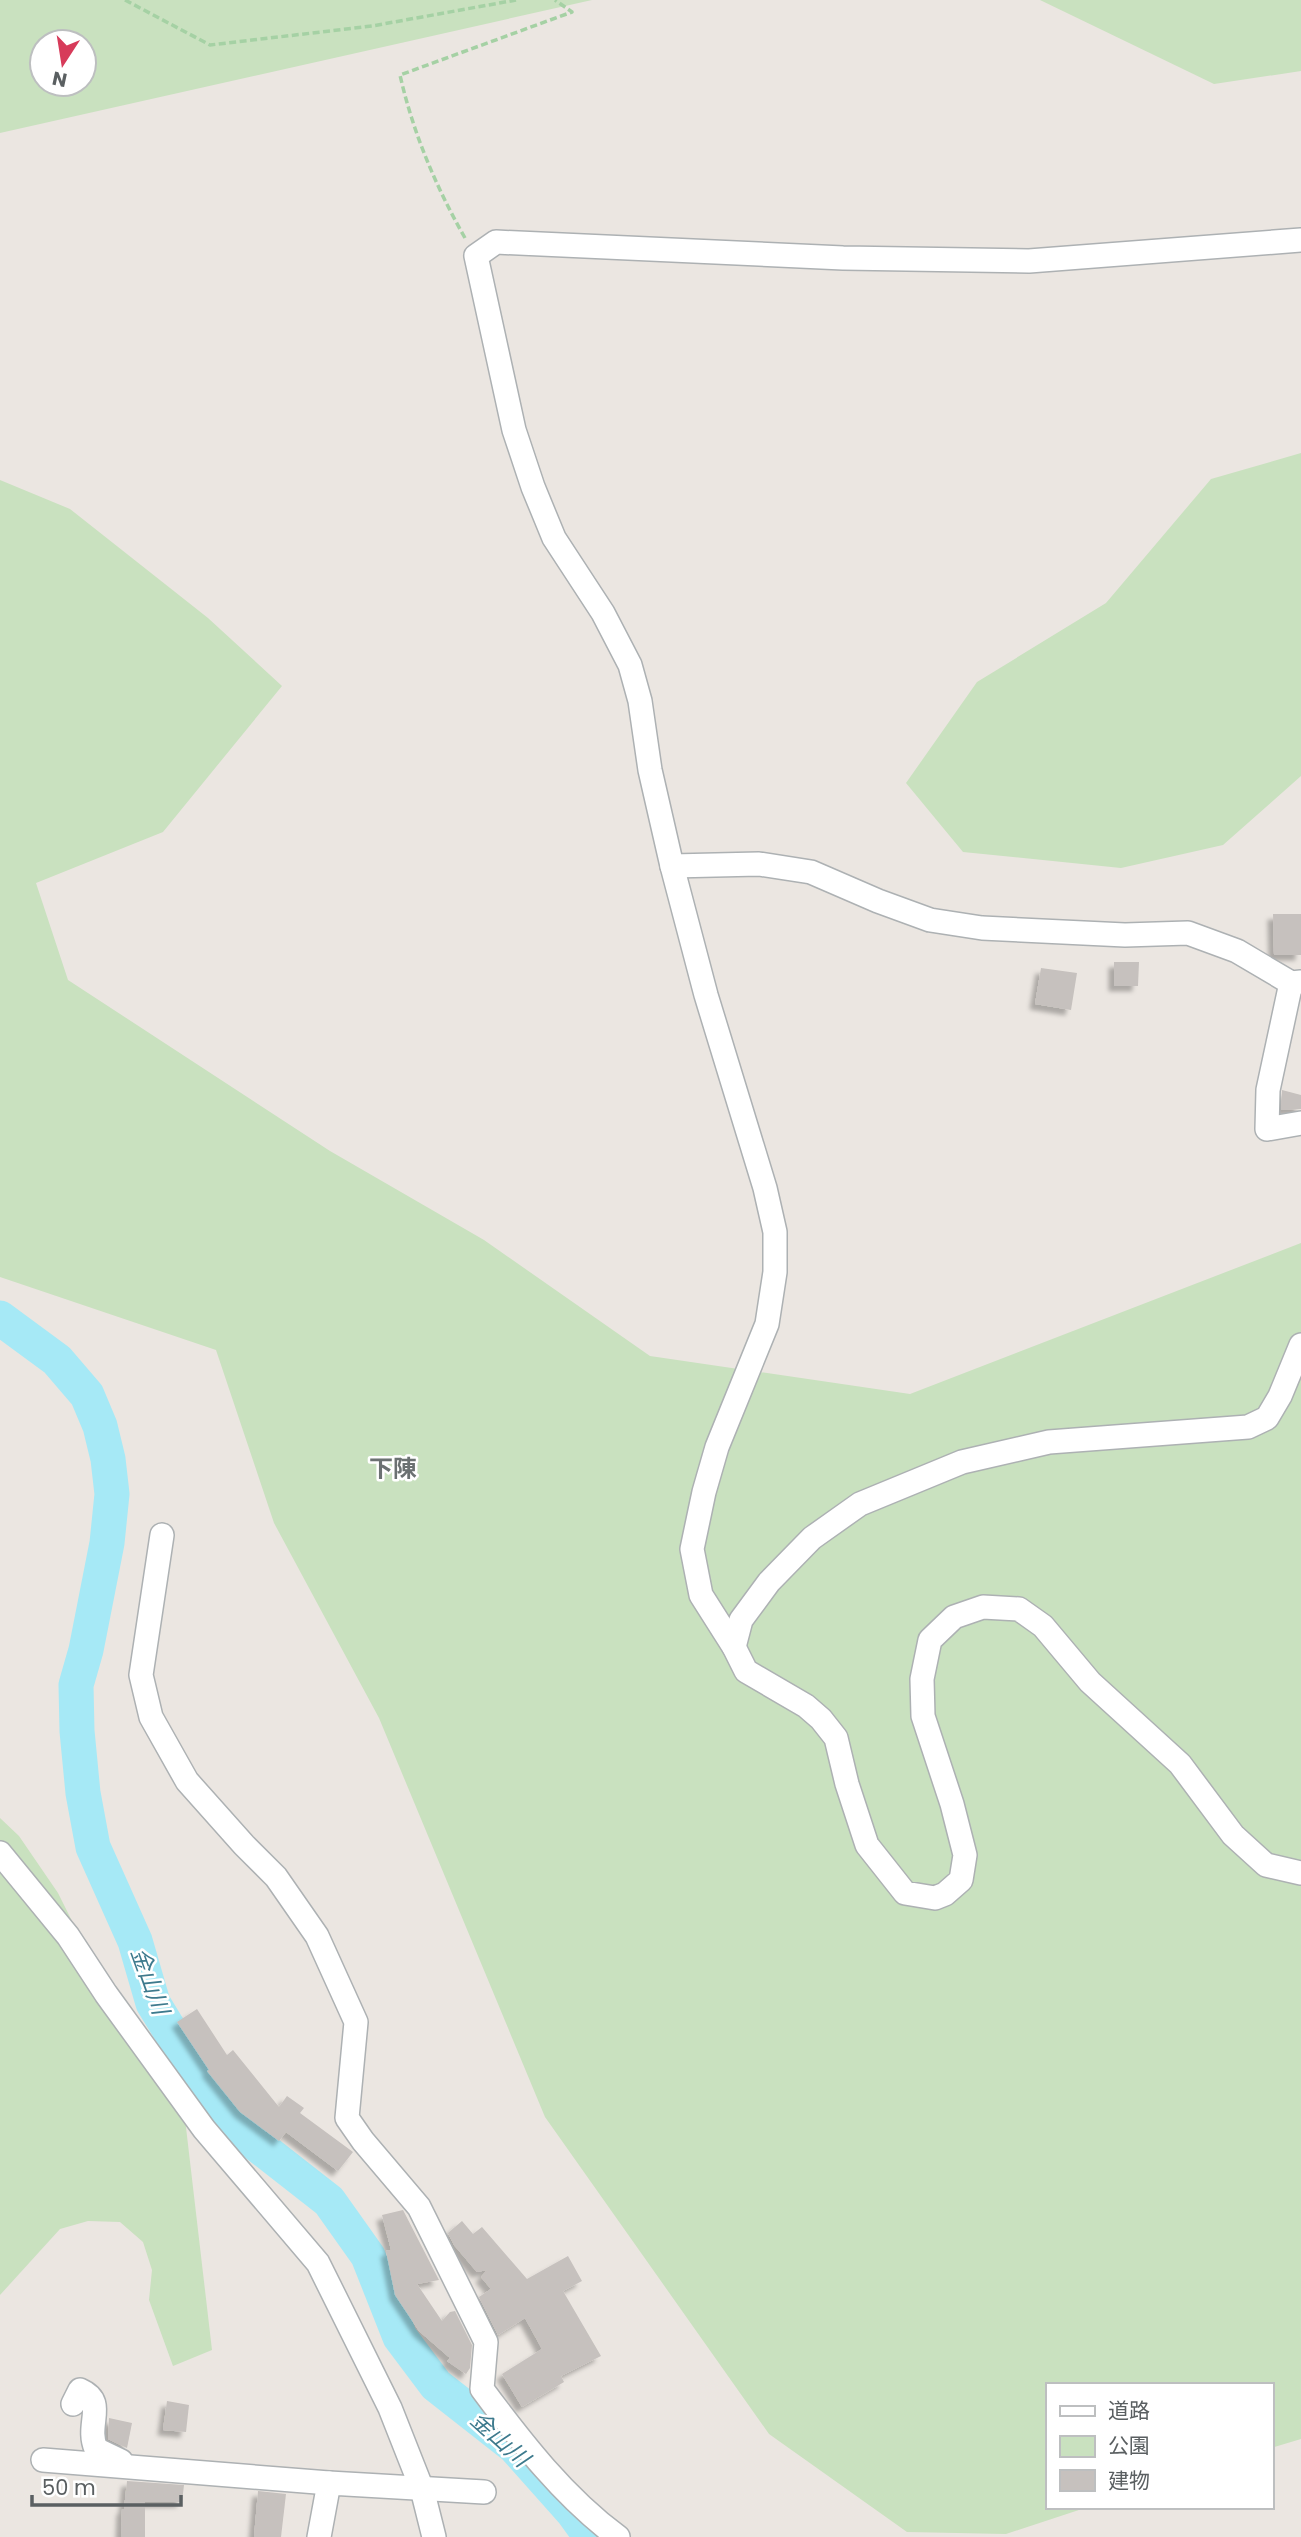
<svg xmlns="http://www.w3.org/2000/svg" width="1301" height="2537" viewBox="0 0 1301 2537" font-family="Poppins,'Noto Sans JP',sans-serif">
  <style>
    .green { fill: #c9e1bf; fill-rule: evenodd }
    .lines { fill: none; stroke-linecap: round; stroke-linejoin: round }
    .river { stroke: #a6e9f6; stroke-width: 35 }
    .building { fill: #c6c1be; filter: url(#shadow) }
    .minor-casing { stroke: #adb1b3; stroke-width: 26 }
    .path { stroke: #a5d1a4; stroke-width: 3.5; stroke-dasharray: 7 3.5; stroke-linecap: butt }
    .minor { stroke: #fff; stroke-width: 23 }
    .labels { text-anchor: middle; stroke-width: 5; stroke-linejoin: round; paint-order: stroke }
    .water-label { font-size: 23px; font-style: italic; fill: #3d7a8d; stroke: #fff }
    .quarter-label { font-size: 24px; font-weight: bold; fill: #6b7172; stroke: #fff }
  </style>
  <defs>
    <filter id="shadow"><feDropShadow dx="-5.5" dy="5.5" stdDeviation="2" flood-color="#0004"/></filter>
  </defs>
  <rect width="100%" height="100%" fill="#ebe6e1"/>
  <g class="green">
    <path d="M0 0H592L0 133ZM42 42H84V84H42Z"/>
    <polygon points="1040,0 1301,0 1301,71 1214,84"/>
    <polygon points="1301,453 1301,776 1223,845 1121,868 963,852 906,783 977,682 1106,603 1211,479"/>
    <polygon points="0,480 70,509 208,618 282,686 163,832 36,883 68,980 330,1151 484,1240 650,1356 910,1394 1301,1243 1301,2439 1271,2448 1271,2385 1047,2385 1047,2507 1088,2507 1006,2534 907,2532 769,2434 545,2117 379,1718 274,1523 216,1350 0,1277"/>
    <polygon points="0,1818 19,1836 58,1893 87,1951 180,2076 212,2350 173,2366 149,2300 152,2270 143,2242 120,2222 88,2221 60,2229 0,2295"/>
  </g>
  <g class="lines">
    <polyline class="river" points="0,1318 57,1360 87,1395 100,1426 108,1459 112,1494 107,1543 86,1650 76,1685 77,1731 83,1793 93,1847 135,1941 153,2003 191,2065 251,2140 329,2201 368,2256 400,2337 436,2385 515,2447 572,2511 591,2537"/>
  </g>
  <g class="building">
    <polygon points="1273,914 1301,914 1301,955 1274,955"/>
    <polygon points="1114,962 1139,962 1138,986 1114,986"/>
    <polygon points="1041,968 1077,973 1071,1010 1035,1004"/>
    <polygon points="1282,1090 1301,1095 1301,1109 1281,1110"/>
    <polygon points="197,2009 227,2055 233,2050 279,2107 287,2096 304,2108 300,2113 353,2152 338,2171 286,2132 279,2141 240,2112 207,2071 209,2070 177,2022"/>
    <polygon points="403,2210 439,2280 417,2284 442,2321 450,2312 455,2311 472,2345 470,2368 466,2374 447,2361 450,2358 419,2331 395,2295 386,2251 391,2250 382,2215"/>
    <polygon points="462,2221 473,2234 482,2227 527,2279 568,2256 582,2281 563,2291 601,2356 561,2376 564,2382 522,2407 502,2374 542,2349 525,2318 498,2335 479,2297 491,2289 481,2277 487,2270 477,2272 454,2245 448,2233"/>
    <polygon points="167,2401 189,2405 186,2432 163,2430"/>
    <polygon points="109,2418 132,2423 127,2448 108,2439"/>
    <polygon points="127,2481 184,2485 182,2502 145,2502 145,2537 121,2537 122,2509 124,2509"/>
    <polygon points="258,2491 286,2494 281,2537 254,2537"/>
  </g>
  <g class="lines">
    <defs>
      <g id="minor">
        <polyline points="1301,240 1029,261 843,258 496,242 476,256 514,430 533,487 554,538 603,613 630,665 640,701 650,770 672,866 706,995 765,1188 775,1232 775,1272 767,1324 717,1447 704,1492 692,1549 701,1595 734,1647 746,1671 806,1706 821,1719 836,1738 847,1784 867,1845 905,1893 935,1898 945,1894 961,1880 965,1855 952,1804 923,1716 922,1679 930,1640 954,1617 983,1607 1019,1609 1043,1626 1090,1682 1180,1764 1233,1835 1266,1865 1301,1873"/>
        <polyline points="672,866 759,864 811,872 878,901 930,920 982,928 1125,935 1188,933 1237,951 1291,983 1301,982"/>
        <polyline points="1291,983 1268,1090 1267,1129 1301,1123"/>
        <path d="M162 1535 141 1675 151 1717 187 1781 244 1845 276 1877 317 1936 356 2022 347 2118 363 2141 419 2207 486 2342 482 2389C522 2443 564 2497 618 2537"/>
        <polyline points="734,1647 741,1620 769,1582 812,1538 860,1504 962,1462 1049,1442 1248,1427 1267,1418 1280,1396 1301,1345"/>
        <polyline points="0,1853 68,1936 106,1994 204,2129 318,2263 390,2408 422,2489 434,2537"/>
        <path d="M73 2404 80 2390C108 2402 85 2424 96 2449L121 2461"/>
        <polyline points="43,2460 329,2483"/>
        <polyline points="319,2537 329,2483 484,2492"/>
      </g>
    </defs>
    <use href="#minor" class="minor-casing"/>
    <g class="path">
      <polyline points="125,0 210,45 372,26 516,0"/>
      <path d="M465 238C436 187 413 133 400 75L572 12 555 0"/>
    </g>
    <use href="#minor" class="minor"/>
  </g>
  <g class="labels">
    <g class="water-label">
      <text transform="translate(150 1981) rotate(70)" y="8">金山川</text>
      <text transform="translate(500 2439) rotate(42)" y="8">金山川</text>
    </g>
    <g class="quarter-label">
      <text x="393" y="1477">下陳</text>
    </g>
  </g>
  <rect x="1046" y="2383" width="228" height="126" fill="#ffffff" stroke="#bdbfc0" stroke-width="2"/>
  <rect x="1060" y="2406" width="35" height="10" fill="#ffffff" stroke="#bdbfc0" stroke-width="2"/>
  <text x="1108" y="2418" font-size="21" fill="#5a5f61">道路</text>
  <rect x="1060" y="2436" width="35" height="21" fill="#c9e1bf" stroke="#bdbfc0" stroke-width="2"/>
  <text x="1108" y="2453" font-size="21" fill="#5a5f61">公園</text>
  <rect x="1060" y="2470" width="35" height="21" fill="#c6c1be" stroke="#bdbfc0" stroke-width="2"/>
  <text x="1108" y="2488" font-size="21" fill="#5a5f61">建物</text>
  <g transform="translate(63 63) rotate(192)"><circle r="33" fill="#ffffff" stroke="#bdbfc0" stroke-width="2"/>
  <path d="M0-5L12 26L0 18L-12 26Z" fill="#d73b5a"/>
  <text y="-10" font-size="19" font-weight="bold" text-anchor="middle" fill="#5a5f61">N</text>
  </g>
  <path d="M32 2495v10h149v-10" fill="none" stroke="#5a5f61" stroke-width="3.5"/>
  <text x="42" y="2495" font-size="21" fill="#5a5f61" stroke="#ffffff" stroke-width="5" paint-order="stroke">50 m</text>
</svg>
